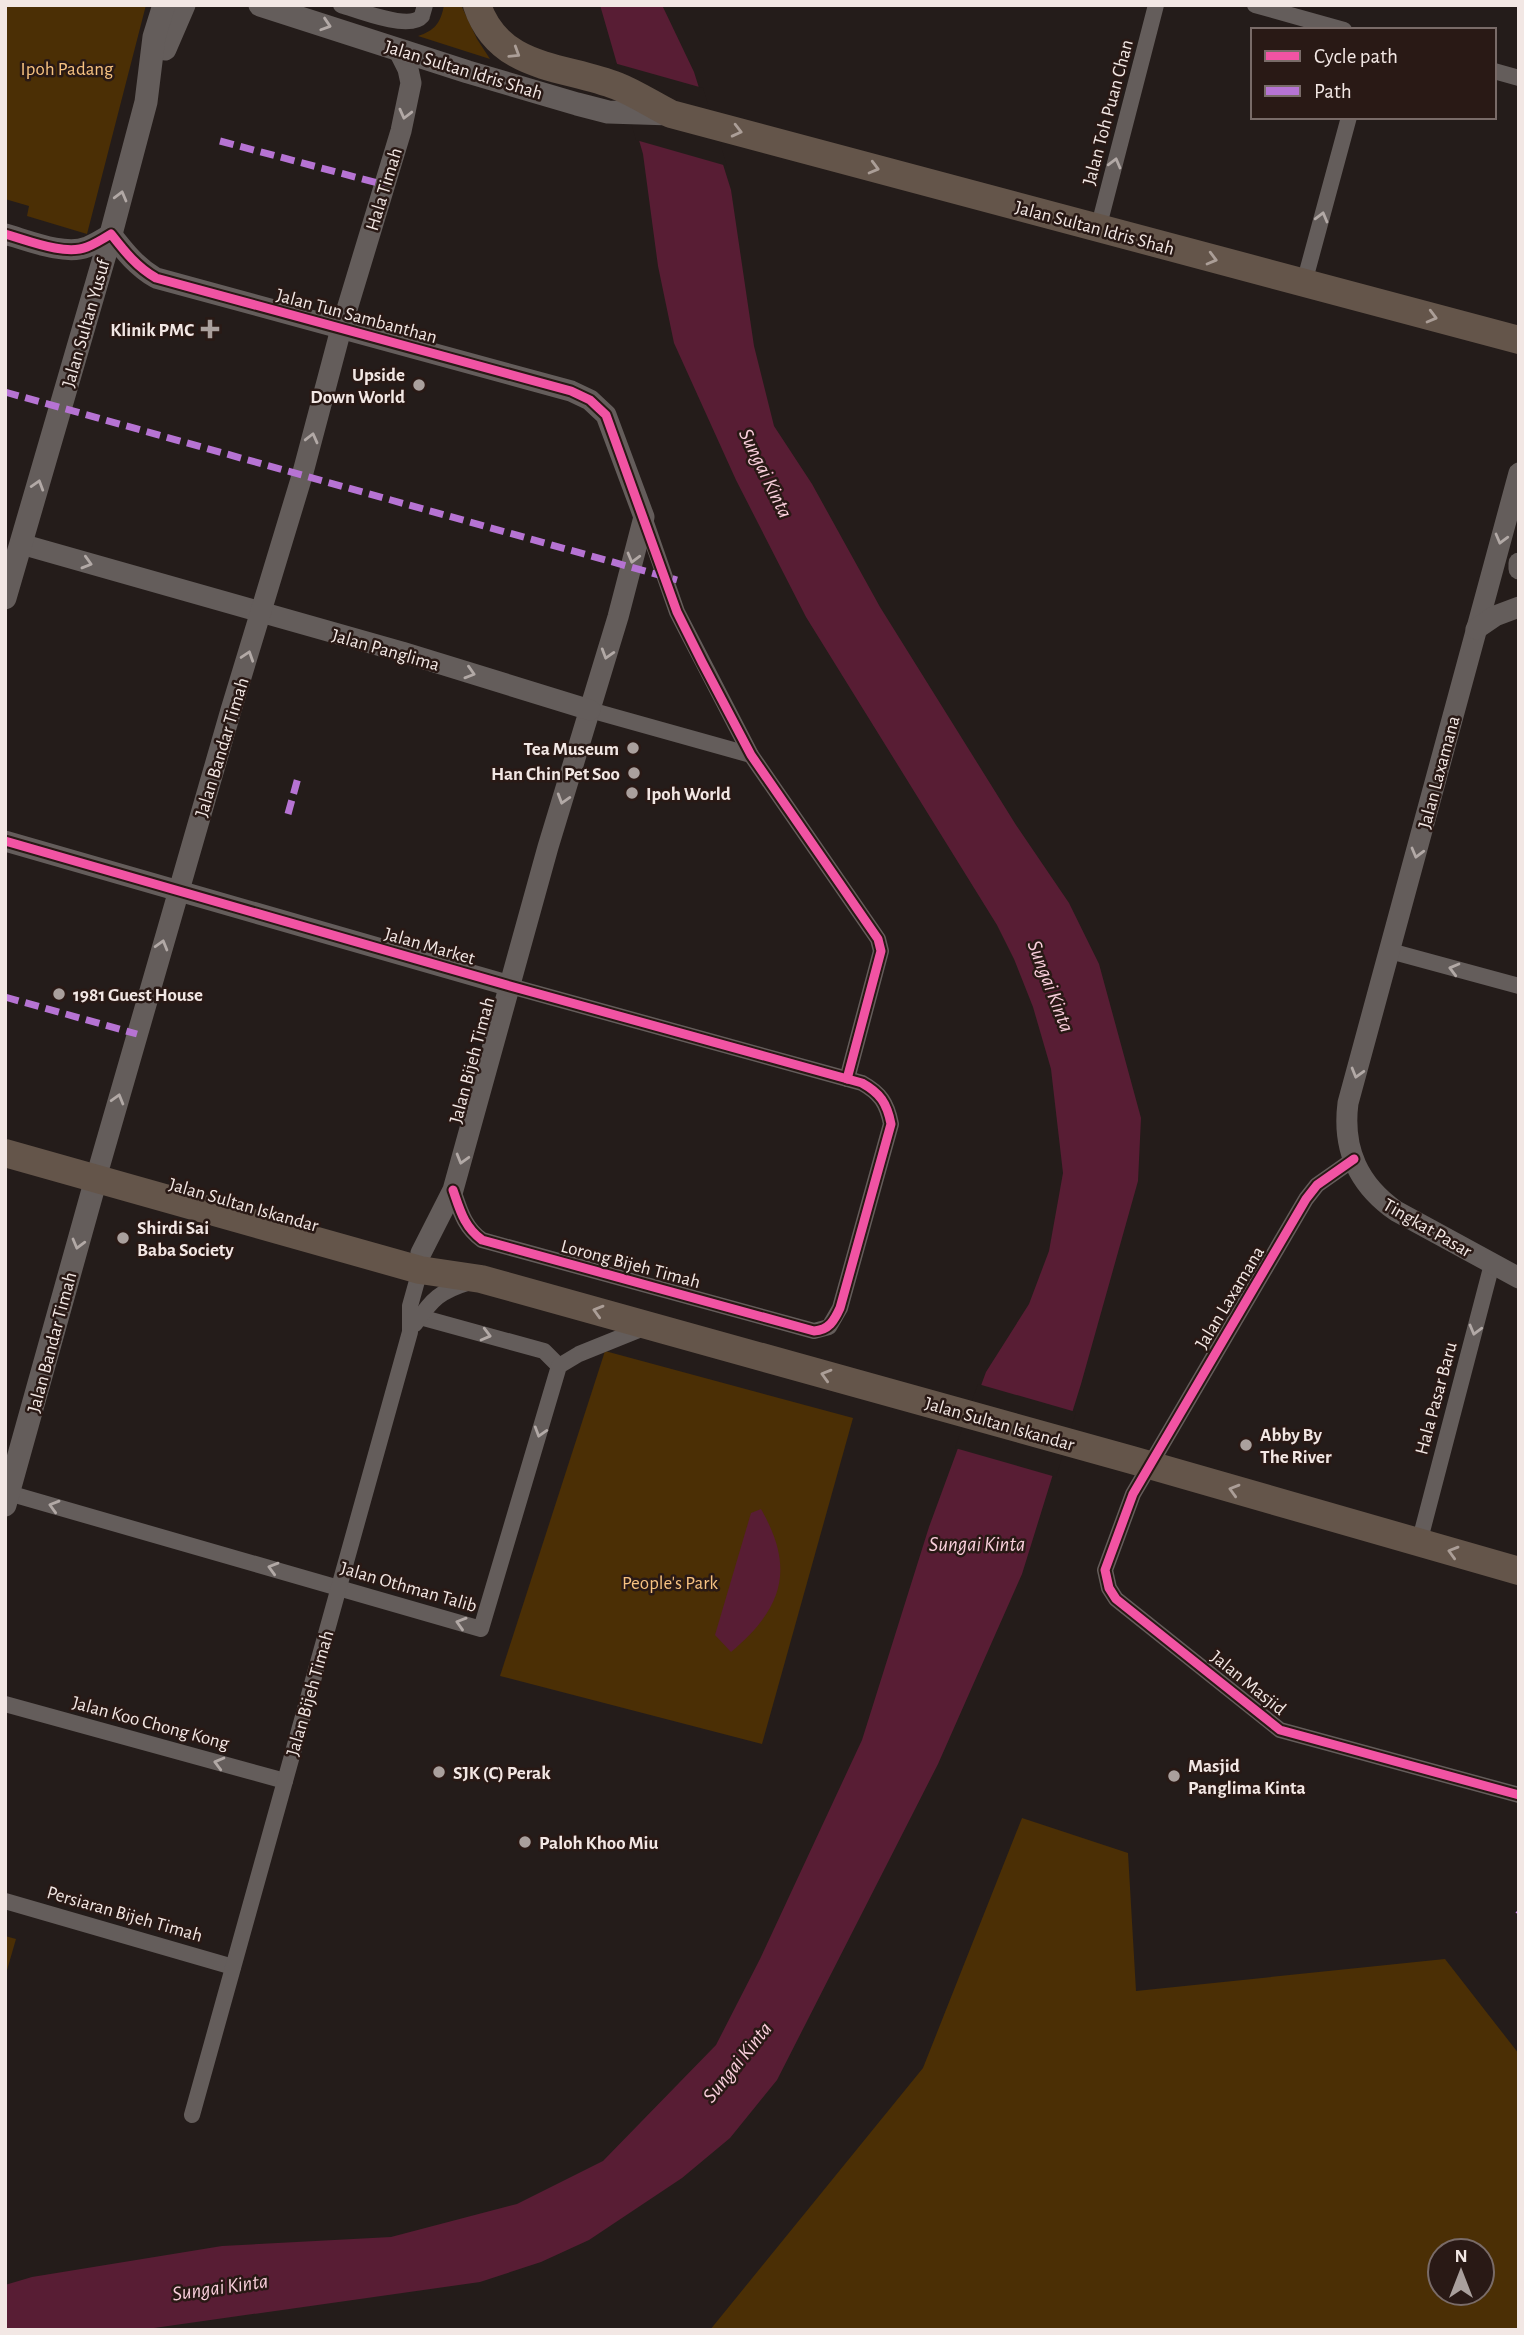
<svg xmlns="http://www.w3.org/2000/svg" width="1524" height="2335" viewBox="0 0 1524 2335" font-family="'Alegreya Sans',sans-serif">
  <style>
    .green { fill: #4b2f05; fill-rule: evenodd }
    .water { fill: #581d34 }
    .pier { fill: #241c1a }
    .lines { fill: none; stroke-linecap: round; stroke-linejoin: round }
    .minor { stroke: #645d5b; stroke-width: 16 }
    .tertiary { stroke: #645d5b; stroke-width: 21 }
    .secondary { stroke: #645d5b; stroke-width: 23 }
    .trunk { stroke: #64554a; stroke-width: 28 }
    .quiet { stroke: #b673d3; stroke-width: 7; stroke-dasharray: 14 7; stroke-linecap: butt }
    .cycleway-casing { stroke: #291915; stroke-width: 13 }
    .cycleway { stroke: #f153a3; stroke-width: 9 }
    .oneway { stroke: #b2a9a6 }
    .oneway2 { stroke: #ab9e97 }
    .poi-dot { fill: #aaa09d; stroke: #291915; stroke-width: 2.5 }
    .labels { text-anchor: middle; stroke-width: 5; stroke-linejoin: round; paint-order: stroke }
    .park-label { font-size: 19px; fill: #f7c281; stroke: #291915 }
    .street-label { font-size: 19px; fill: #f2e7e4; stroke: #291915 }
    .poi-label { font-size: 19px; font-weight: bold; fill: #f2e7e4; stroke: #291915; text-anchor: start }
    .water-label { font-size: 21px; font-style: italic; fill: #facfdc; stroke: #291915 }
  </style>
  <rect width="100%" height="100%" fill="#241c1a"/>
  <g class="green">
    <polygon points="5,5 146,5 87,234 27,216 29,206 5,199"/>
    <path d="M444 5H461L477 39 490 59 418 36C434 31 441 23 444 5Z"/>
    <polygon points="605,1351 853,1418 762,1744 500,1676"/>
    <path d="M1022 1818 1128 1853 1136 1991 1445 1959 1519 2054V2330H710L923 2068ZM1482 2251V2293H1440V2251Z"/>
    <polygon points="5,1936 16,1939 5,1977"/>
  </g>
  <g class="water">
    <polygon points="600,5 662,5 694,72 731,190 754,346 774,426 812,484 880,607 1016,825 1069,903 1099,964 1141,1118 1138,1181 1081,1384 1022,1574 938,1764 777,2080 730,2138 682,2178 589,2240 541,2262 480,2282 140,2330 5,2330 5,2285 32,2277 222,2246 391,2237 517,2204 603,2161 716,2045 760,1959 862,1740 929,1527 986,1372 1029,1304 1049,1251 1063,1173 1051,1069 1033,1007 1014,959 997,925 806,617 736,480 674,343 658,266 643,154"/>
    <path d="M761 1509C796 1570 782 1609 731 1652L715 1635 751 1513Z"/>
  </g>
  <g class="pier">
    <polygon points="614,63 703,88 727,166 636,140"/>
    <polygon points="978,1384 1076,1412 1056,1477 955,1448"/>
  </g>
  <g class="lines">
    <g class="minor">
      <path d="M341 5C357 10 410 31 422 16 422 15 425 6 425 5"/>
      <polyline points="1255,5 1344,30"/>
      <polyline points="1494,71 1519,78"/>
      <polyline points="1098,229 1156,5"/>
      <polyline points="1304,283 1349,117"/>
      <polyline points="644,517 677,612 751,755 878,939 881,951 847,1079"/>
      <polyline points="590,710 751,755"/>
      <polyline points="1390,951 1519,986"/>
      <polyline points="1354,1159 1317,1185 1306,1199 1133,1494 1105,1570 1109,1588 1116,1599 1280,1730 1519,1795"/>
      <path d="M453 1190C460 1210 464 1227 482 1240L814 1331 829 1327 840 1308 891 1124C887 1103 880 1093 862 1083L510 986"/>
      <polyline points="420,1317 544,1351 559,1366"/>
      <path d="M415 1324C432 1299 440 1291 470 1282"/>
      <polyline points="5,1492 481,1629 559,1366 579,1354 646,1327"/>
      <polyline points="1419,1543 1492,1264"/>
      <polyline points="5,1704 285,1781"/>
      <polyline points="5,1901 233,1967"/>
      <polyline points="192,2115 410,1332 410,1306 420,1270"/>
    </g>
    <g class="tertiary">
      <path d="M5 234C27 240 65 256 87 247 95 244 103 239 111 234 125 252 137 267 156 278L571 391 590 400 606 415 644 517 618 617 548 847 453 1190 421 1253"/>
      <path d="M1519 473 1348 1103C1342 1150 1359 1185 1396 1211L1519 1278"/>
      <polyline points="21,544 402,652 590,710"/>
      <polyline points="1519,563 1519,569"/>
      <polyline points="1476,629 1495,616 1519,607"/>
      <polyline points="5,841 510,986"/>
      <polyline points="100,1164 231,710 302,476 341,329 401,131 411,83 408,69 398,49"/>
    </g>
    <g class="secondary">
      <polyline points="260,5 468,72 577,104 608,112 671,114"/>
      <polyline points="165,49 184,5"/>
      <polyline points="5,598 111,234 146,102 154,37 164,5"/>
      <polyline points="5,1505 96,1179"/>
    </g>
    <g class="trunk">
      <path d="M477 5C499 71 564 65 617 86 635 93 653 105 671 114L1519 340"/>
      <polyline points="5,1153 420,1270 481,1279 1132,1460 1519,1571"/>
    </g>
    <g class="quiet">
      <polyline points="220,141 385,185"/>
      <polyline points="5,392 677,580"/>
      <polyline points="288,814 299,774"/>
      <polyline points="5,997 137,1034"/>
      <polyline points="1518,1910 1519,1911"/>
    </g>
    <defs>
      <g id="cycleway">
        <path d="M5 234C27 240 65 256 87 247 95 244 103 239 111 234 125 252 137 267 156 278L571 391 590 400 606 415 677 612 702 662 751 755 878 939 881 951 847 1079"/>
        <path d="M5 841 510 986 862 1083C880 1093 887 1103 891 1124L840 1308C834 1321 829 1330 814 1331L482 1240C464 1227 460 1210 453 1190"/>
        <polyline points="1354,1159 1317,1185 1306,1199 1133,1494 1105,1570 1109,1588 1116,1599 1280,1730 1519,1795"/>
      </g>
    </defs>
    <use href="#cycleway" class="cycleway-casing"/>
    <use href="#cycleway" class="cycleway"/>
  </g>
  <defs><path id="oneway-chevron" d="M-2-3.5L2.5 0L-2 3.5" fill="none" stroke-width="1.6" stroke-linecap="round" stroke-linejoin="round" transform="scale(1.75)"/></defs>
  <g class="oneway">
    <use href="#oneway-chevron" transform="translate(326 25) rotate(18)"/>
    <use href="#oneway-chevron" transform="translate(405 114) rotate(104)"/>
    <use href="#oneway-chevron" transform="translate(1115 163) rotate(-75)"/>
    <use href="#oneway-chevron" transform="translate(121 196) rotate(-75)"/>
    <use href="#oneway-chevron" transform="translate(1322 217) rotate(-75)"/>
    <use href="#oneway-chevron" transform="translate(312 438) rotate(-76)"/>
    <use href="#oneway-chevron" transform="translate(38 485) rotate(-73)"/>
    <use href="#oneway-chevron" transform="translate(1501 539) rotate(105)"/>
    <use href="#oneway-chevron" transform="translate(633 558) rotate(105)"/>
    <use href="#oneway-chevron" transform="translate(87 563) rotate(16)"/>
    <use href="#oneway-chevron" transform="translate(607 654) rotate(107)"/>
    <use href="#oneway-chevron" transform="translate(248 656) rotate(-72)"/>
    <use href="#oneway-chevron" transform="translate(470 673) rotate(17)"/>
    <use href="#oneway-chevron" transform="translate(563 799) rotate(107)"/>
    <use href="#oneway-chevron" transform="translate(1417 853) rotate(105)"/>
    <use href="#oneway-chevron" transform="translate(162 945) rotate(-74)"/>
    <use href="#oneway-chevron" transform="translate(1454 969) rotate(-165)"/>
    <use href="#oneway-chevron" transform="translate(1357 1073) rotate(106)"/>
    <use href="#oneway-chevron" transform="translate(118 1099) rotate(-74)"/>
    <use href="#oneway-chevron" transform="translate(462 1159) rotate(106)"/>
    <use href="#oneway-chevron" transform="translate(78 1244) rotate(105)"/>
    <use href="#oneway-chevron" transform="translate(1475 1330) rotate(105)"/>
    <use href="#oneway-chevron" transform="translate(486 1335) rotate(15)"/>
    <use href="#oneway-chevron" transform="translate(540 1432) rotate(107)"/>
    <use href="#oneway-chevron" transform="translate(54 1506) rotate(-164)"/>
    <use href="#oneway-chevron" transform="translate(273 1568) rotate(-164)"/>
    <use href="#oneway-chevron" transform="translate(461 1623) rotate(-163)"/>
    <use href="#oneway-chevron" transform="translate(219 1763) rotate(-165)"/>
  </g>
  <g class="oneway2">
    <use href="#oneway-chevron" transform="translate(515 53) rotate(32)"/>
    <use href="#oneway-chevron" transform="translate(737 131) rotate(14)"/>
    <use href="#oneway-chevron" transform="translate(874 168) rotate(15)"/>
    <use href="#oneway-chevron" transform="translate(1212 259) rotate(15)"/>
    <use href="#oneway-chevron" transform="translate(1432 317) rotate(15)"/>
    <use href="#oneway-chevron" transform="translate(598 1311) rotate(-164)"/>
    <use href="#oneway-chevron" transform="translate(826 1375) rotate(-164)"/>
    <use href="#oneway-chevron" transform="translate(1234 1490) rotate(-164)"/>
    <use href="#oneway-chevron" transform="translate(1453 1552) rotate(-164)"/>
  </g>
  <g class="poi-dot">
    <path d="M206.5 318.5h7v7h7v7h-7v7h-7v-7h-7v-7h7z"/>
    <circle cx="419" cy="385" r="7"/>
    <circle cx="633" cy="748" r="7"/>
    <circle cx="634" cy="773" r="7"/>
    <circle cx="632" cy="793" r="7"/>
    <circle cx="59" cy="994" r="7"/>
    <circle cx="123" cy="1238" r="7"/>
    <circle cx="1246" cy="1445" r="7"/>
    <circle cx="439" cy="1772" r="7"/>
    <circle cx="1174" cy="1776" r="7"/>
    <circle cx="525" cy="1842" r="7"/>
  </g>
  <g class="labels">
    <g class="park-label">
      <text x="67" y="75">Ipoh Padang</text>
      <text x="670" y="1589">People's Park</text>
    </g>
    <g class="street-label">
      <text transform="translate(464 69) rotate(17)" y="7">Jalan Sultan Idris Shah</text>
      <text transform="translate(1107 112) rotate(-75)" y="7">Jalan Toh Puan Chan</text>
      <text transform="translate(383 189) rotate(-73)" y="7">Hala Timah</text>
      <text transform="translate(1095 227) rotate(15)" y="7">Jalan Sultan Idris Shah</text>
      <text transform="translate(357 315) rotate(15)" y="7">Jalan Tun Sambanthan</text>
      <text transform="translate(85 323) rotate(-74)" y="7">Jalan Sultan Yusuf</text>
      <text transform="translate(386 649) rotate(16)" y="7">Jalan Panglima</text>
      <text transform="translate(221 747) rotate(-73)" y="7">Jalan Bandar Timah</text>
      <text transform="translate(1438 772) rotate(-75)" y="7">Jalan Laxamana</text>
      <text transform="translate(430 945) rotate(16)" y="7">Jalan Market</text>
      <text transform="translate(471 1060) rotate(-75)" y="7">Jalan Bijeh Timah</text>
      <text transform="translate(244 1204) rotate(16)" y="7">Jalan Sultan Iskandar</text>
      <text transform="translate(1428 1227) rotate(30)" y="7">Tingkat Pasar</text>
      <text transform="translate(631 1263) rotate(15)" y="7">Lorong Bijeh Timah</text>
      <text transform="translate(1229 1297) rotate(-59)" y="7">Jalan Laxamana</text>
      <text transform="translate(51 1342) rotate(-75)" y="7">Jalan Bandar Timah</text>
      <text transform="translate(1435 1398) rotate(-75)" y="7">Hala Pasar Baru</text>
      <text transform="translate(1000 1423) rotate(16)" y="7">Jalan Sultan Iskandar</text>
      <text transform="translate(409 1586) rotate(16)" y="7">Jalan Othman Talib</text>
      <text transform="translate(1249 1682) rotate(39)" y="7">Jalan Masjid</text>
      <text transform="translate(309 1693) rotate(-74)" y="7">Jalan Bijeh Timah</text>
      <text transform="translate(151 1722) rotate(15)" y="7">Jalan Koo Chong Kong</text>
      <text transform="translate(125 1913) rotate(16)" y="7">Persiaran Bijeh Timah</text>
    </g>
    <g class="poi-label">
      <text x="194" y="336" text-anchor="end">Klinik PMC</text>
      <text x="405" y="381" text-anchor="end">Upside<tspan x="405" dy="22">Down World</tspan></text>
      <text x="619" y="755" text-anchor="end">Tea Museum</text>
      <text x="620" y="780" text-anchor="end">Han Chin Pet Soo</text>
      <text x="646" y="800">Ipoh World</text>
      <text x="73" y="1001">1981 Guest House</text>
      <text x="137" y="1234">Shirdi Sai<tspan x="137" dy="22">Baba Society</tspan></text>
      <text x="1260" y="1441">Abby By<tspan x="1260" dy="22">The River</tspan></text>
      <text x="1188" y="1772">Masjid<tspan x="1188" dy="22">Panglima Kinta</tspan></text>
      <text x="453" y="1779">SJK (C) Perak</text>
      <text x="539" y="1849">Paloh Khoo Miu</text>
    </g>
    <g class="water-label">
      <text transform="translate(766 473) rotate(64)" y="7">Sungai Kinta</text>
      <text transform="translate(1051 986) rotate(69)" y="7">Sungai Kinta</text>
      <text x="977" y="1551">Sungai Kinta</text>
      <text transform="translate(737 2062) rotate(-51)" y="7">Sungai Kinta</text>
      <text transform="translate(220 2287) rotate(-8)" y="7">Sungai Kinta</text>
    </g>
  </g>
  <rect width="1524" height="2335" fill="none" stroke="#f2e7e4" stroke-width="14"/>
  <rect x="1251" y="28" width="245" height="91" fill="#291915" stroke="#796b68" stroke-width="2"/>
  <rect x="1265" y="51" width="35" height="10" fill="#f153a3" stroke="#796b68" stroke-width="2"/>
  <text x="1314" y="63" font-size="21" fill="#f2e7e4">Cycle path</text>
  <rect x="1265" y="86" width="35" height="10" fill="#b673d3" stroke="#796b68" stroke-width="2"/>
  <text x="1314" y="98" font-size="21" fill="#f2e7e4">Path</text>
  <g transform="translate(1461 2272)"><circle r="33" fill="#291915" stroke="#796b68" stroke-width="2"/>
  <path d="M0-5L12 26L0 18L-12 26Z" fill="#aaa09d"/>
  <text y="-10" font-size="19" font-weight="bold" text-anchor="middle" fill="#f2e7e4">N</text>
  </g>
</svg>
